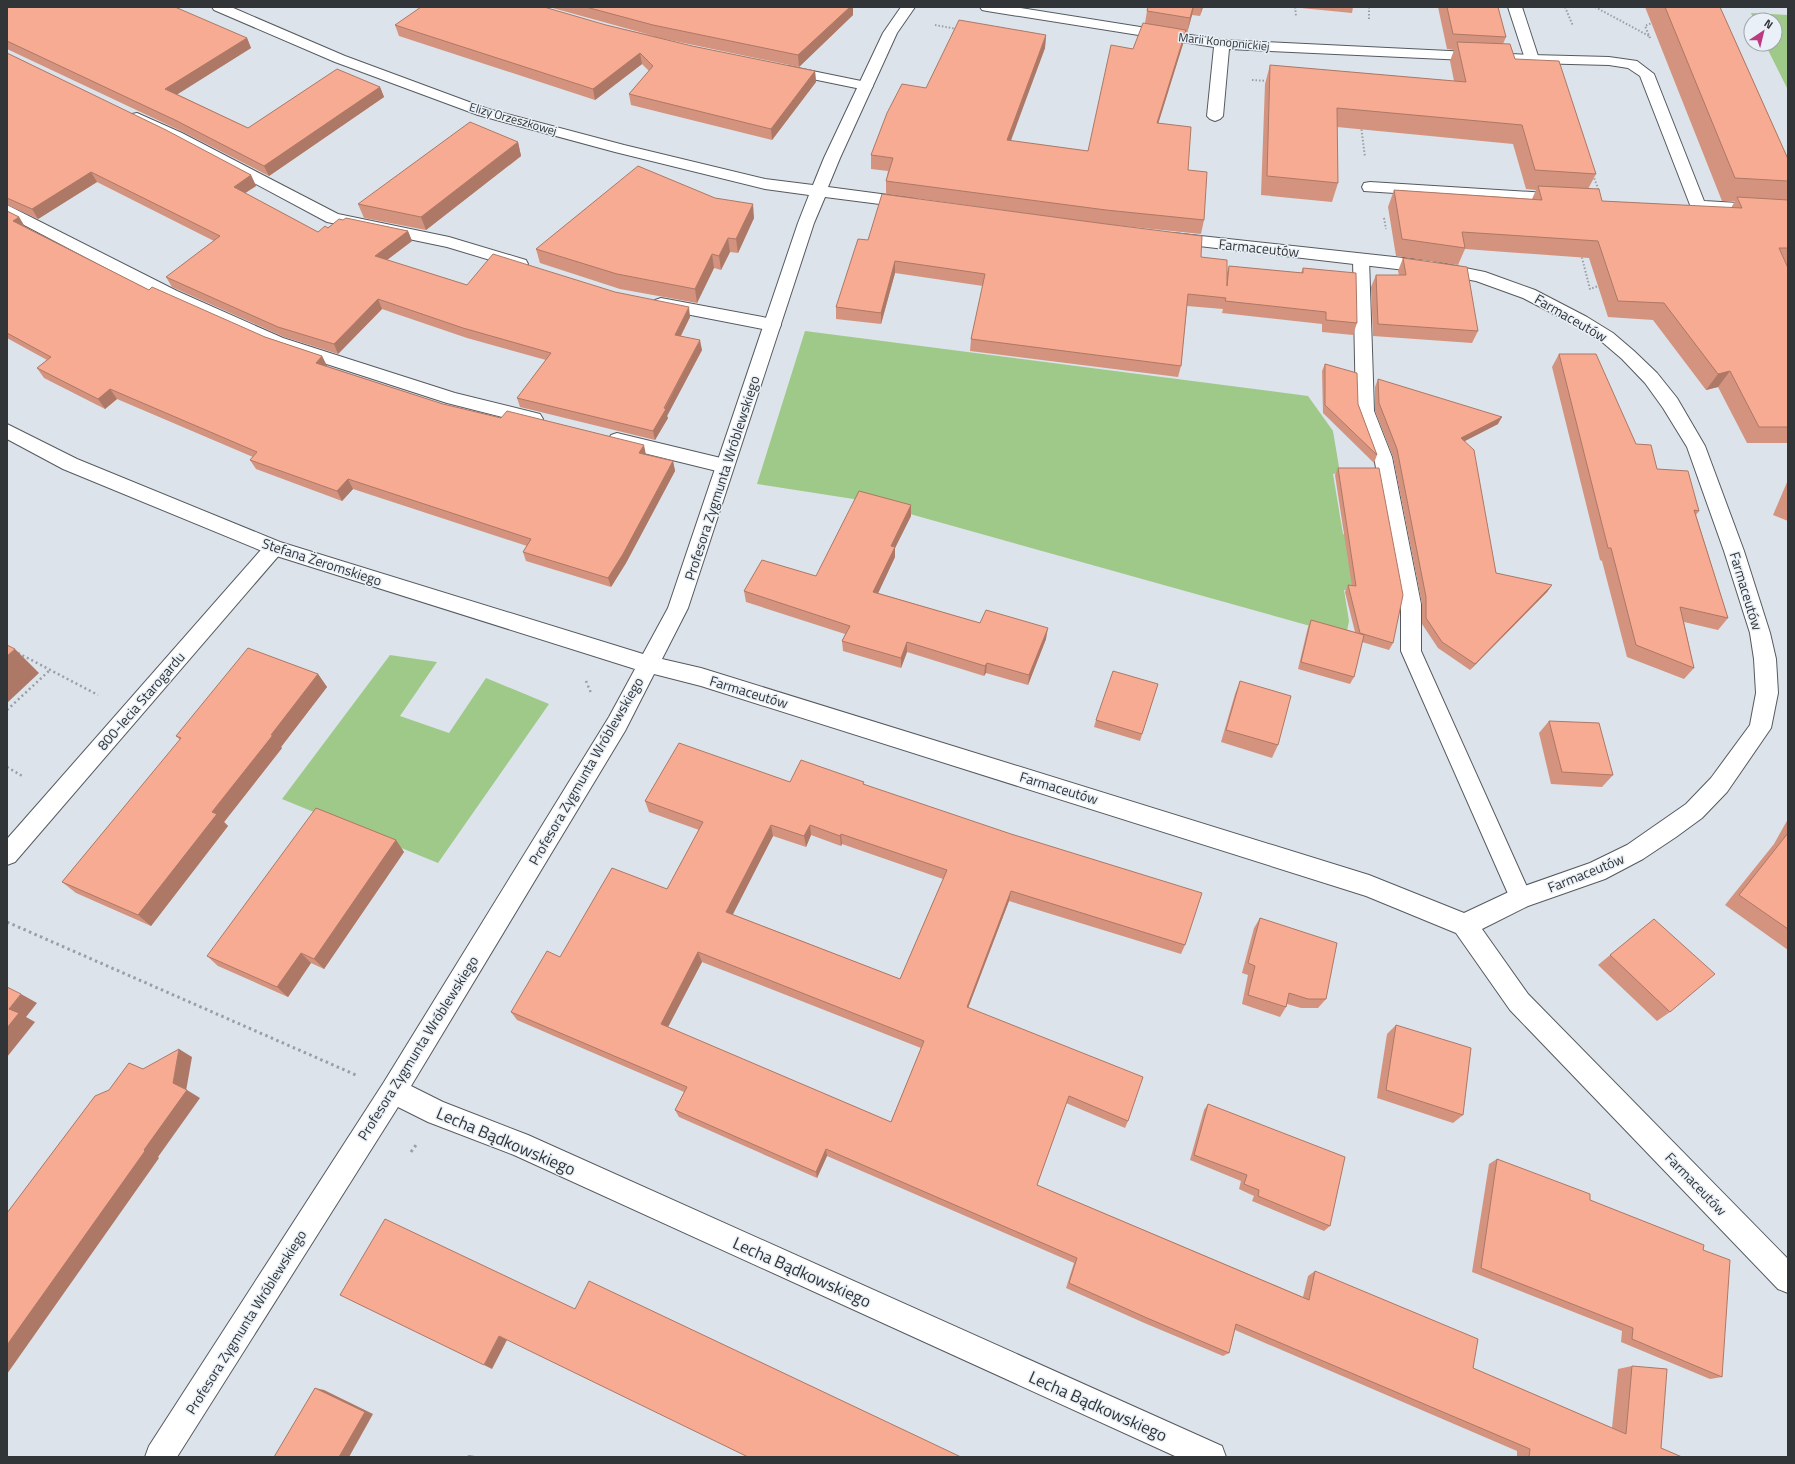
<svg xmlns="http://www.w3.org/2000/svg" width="1795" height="1464" viewBox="0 0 1795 1464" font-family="'Titillium Web',sans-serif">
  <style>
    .green { fill: #9fc988 }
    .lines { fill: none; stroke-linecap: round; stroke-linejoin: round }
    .service-casing { stroke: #555a60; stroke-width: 2 }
    .minor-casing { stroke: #555a60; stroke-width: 2 }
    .path-far2 { stroke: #999fa4; stroke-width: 2; stroke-dasharray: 1.5 2; stroke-linecap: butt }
    .path-far1 { stroke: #999fa4; stroke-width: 2.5; stroke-dasharray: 2 3; stroke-linecap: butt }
    .path { stroke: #999fa4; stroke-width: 3; stroke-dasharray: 2.5 3.5; stroke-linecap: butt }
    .service { fill: #fff; fill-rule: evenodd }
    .minor { fill: #fff; fill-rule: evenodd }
    .wall { fill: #d4937e; fill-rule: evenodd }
    .shaded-wall { fill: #ad7866 }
    .building { fill: #f7ab92; stroke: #ad7866; fill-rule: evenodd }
    .labels { text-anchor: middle; stroke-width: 3; stroke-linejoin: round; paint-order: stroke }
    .far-street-label { font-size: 12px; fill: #323537; stroke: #e9f0f7 }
    .street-label { font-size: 14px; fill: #323537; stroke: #e9f0f7 }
    .near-street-label { font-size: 17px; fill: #323537; stroke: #e9f0f7 }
  </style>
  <rect width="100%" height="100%" fill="#dce3ea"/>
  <g class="green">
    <polygon points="1751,13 1788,15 1788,90 1765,44 1775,44 1775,20 1754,20"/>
    <polygon points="805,331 1308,396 1333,431 1340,473 1333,474 1343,534 1348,535 1357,590 1344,590 1349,621 1346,636 860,500 757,484"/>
    <polygon points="390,655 437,662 400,716 449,733 486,678 549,704 438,863 282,799"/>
  </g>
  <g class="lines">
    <defs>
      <g id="service">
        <polygon points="1508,7 1522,7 1539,59 1537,62 1527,62 1525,59"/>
        <polygon points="788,66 866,82 871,83 873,86 871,89 866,90 783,73 781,70 783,67"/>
        <polygon points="137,113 182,133 338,214 449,237 526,260 528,264 526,268 520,269 447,247 327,222 172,139 132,120 130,117 132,114"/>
        <polygon points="7,205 177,291 283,338 455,393 540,414 543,419 540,424 534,425 447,403 271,346 165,299 7,216"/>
        <polygon points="1361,254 1367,255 1369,259 1374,411 1392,457 1421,604 1421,651 1532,898 1529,905 1521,908 1513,905 1401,651 1401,604 1374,457 1356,411 1353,259 1355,255"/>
        <polygon points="661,298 773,319 779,321 781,325 779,329 773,331 655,308 653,304 655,300"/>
        <polygon points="617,433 725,459 731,461 734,466 731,471 725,473 611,445 608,440 611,435"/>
        <polygon points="274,541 281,543 284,548 281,553 15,862 7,865 7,839 267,543"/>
      </g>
      <g id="minor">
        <polygon points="212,7 231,7 345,56 488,109 624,145 765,179 813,185 824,158 883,33 901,7 915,7 897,33 840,158 828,187 911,198 917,199 919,203 917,207 911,208 825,197 814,223 688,608 662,659 701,668 1369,875 1464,913 1513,890 1590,863 1627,845 1686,804 1711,778 1750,725 1756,693 1754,659 1750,633 1724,551 1687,447 1663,408 1645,383 1622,359 1601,341 1575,325 1523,298 1476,281 1431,273 1173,243 1167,242 1165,238 1167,234 1173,233 1431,261 1485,272 1535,290 1587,317 1613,333 1634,351 1657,373 1677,398 1705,446 1744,551 1770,633 1776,659 1778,693 1771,728 1727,792 1702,818 1676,837 1643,859 1605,879 1528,906 1482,929 1528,994 1788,1259 1788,1293 1778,1289 1510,1010 1456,933 1366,896 701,686 654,674 625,731 411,1086 443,1102 528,1135 1222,1446 1226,1457 1177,1457 514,1155 428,1122 398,1107 177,1457 145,1457 149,1446 384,1082 609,717 635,669 267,553 63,469 7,439 7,424 77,459 280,542 643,654 668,608 798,223 809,195 765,189 615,152 478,115 335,62 214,10"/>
        <polygon points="980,7 1014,7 1222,40 1532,55 1609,57 1637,61 1654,74 1704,201 1788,206 1788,216 1692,210 1640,76 1628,68 1609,65 1532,63 1229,49 1223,116 1220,119 1215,121 1210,119 1207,116 1214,47 987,11 982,10"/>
        <polygon points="1370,182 1563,194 1569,195 1571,199 1569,203 1563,204 1364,191 1362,187 1364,183"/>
      </g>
    </defs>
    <use href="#service" class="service-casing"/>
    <use href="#minor" class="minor-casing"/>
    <g class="path-far2">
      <polyline points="1295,7 1296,16"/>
      <polyline points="1369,7 1369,20"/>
      <polyline points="1565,7 1573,26"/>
      <polyline points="1595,7 1649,36"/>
      <polyline points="935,25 957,29"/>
      <polyline points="1650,38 1645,26 1654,22"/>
      <polyline points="1252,80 1269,81"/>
      <polyline points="1361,126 1365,157"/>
      <polyline points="1593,175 1599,191"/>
      <polyline points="1384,218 1386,229"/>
      <polyline points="1581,254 1590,289 1601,285"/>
    </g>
    <g class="path-far1">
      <polyline points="18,653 98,695"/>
      <polyline points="586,681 591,693"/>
      <polyline points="7,710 50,670"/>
      <polyline points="7,767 24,777"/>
    </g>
    <g class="path">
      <polyline points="7,922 356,1075"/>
      <polyline points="411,1152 416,1145"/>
    </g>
    <use href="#service" class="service"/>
    <use href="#minor" class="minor"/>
  </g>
  <g class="wall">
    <polygon points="7,7 247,38 251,48 177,94 248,128 380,87 384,97 269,176 183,132 7,49"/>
    <polygon points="549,7 853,7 853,15 799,67 655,37 692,46 815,71 816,82 772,140 631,105 629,94 649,71 642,64 595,100 399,36 395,25 606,25 654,36"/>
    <polygon points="1148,7 1203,7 1200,16 1192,15 1187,33 1185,33 1183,44 1158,124 1188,170 1204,220 1201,234 1104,224 886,194 886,181 888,171 871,169 871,155 926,88 1046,35 1045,48 1010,141 1088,151 1145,23 1147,11"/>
    <polygon points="1301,7 1353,7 1352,13 1301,8"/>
    <polygon points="1438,7 1498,7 1506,37 1503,44 1596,174 1588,189 1602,201 1731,208 1735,201 1722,201 1645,7 1720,7 1788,159 1788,198 1787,200 1788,200 1788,266 1787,266 1788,268 1788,443 1747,443 1718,387 1706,390 1653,320 1608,317 1589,258 1465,249 1458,265 1396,256 1388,207 1394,190 1532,199 1536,190 1526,189 1513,144 1337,127 1338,183 1332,202 1261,195 1265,84 1270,65 1454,81 1450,61 1454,50 1447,49"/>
    <polygon points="7,53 251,175 256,186 245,193 318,232 343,220 408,231 412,241 387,260 467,285 690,317 681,336 702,350 667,416 668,418 655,440 520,407 517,398 546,360 467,338 382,309 338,354 284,337 172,287 166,277 214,241 97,182 38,219 7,205"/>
    <polygon points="518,142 521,156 426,230 364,218 358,204"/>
    <polygon points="7,211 19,217 25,227 149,290 265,337 322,356 327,366 443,404 646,455 673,461 675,471 626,563 611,587 526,561 523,552 527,546 353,489 342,501 256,469 250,460 253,457 117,399 105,409 44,378 37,368 47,360 7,338"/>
    <polygon points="754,218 738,253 730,252 721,270 714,268 697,303 620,289 540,263 536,249"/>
    <polygon points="868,240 1201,257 1227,273 1229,266 1301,273 1303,268 1357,323 1353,335 1322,332 1322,324 1222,313 1223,309 1187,306 1181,366 1178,377 970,351 971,339 983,286 895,273 881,324 836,319 836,307"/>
    <polygon points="1403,258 1478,331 1472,343 1373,336 1371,287 1376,275 1399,275 1398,271"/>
    <polygon points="1559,354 1657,469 1699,511 1696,515 1728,618 1718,630 1684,622 1694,668 1684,679 1627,657 1602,561 1600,560 1552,367"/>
    <polygon points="1325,364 1358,404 1377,455 1374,463 1323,413 1322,371"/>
    <polygon points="1378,379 1498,424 1465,441 1496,573 1552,585 1547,592 1470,670 1438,648 1422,624 1422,604 1393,457 1375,411 1375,387"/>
    <polygon points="1338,468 1393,643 1389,650 1362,642 1354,677 1350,684 1298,669 1308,627 1311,620 1355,632 1345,592 1348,585 1352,586 1335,475"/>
    <polygon points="1788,480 1788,521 1773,515"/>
    <polygon points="911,505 911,516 895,548 895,557 878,593 980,623 1046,639 1028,685 986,673 984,676 907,652 901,668 843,651 842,641 845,634 746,602 744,591 816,576"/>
    <polygon points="318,674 327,687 281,747 282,748 224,822 228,826 151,926 76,893 62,882 180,740 176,736"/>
    <polygon points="1240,681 1278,745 1272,758 1221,742 1235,694"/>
    <polygon points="1158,684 1140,741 1094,727 1096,720"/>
    <polygon points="1549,721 1613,775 1602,787 1551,784 1539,733"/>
    <path d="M790 782 864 784 1185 945 1181 954 1009 901 968 1008 1128 1121 1125 1128 1066 1103 1037 1185 1303 1297 1308 1276 1315 1271 1473 1368 1612 1428 1618 1369 1632 1366 1661 1448 1682 1457H1517V1451L1235 1330 1229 1353 1223 1356 1142 1322 1066 1288 1074 1263 827 1156 817 1178 679 1117 675 1110 684 1092 517 1020 511 1012 560 957 667 889 699 830 649 812 645 801ZM811 835 841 846 842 844 943 879 900 979 732 914 773 836 806 847ZM702 962 921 1048 891 1122 667 1027Z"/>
    <polygon points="1788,819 1788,950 1725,905 1774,844"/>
    <polygon points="396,840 404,852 324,969 311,963 288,997 218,966 207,956"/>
    <polygon points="1260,918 1326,999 1318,1008 1301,1008 1287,1004 1286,1007 1280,1017 1242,1004 1248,975 1242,973 1254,928"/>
    <polygon points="1654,919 1670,1012 1657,1021 1598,965"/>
    <polygon points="1396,1025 1463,1115 1453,1123 1377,1098 1387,1034"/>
    <polygon points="1208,1104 1330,1226 1324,1231 1252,1201 1254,1196 1239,1189 1241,1181 1190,1160 1204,1110"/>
    <polygon points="1497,1159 1590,1200 1703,1250 1722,1377 1710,1379 1621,1342 1622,1331 1472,1272 1489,1164"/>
  </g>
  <g class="shaded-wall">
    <polygon points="850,7 853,7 853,15 799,67 798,55"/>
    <polygon points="1193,7 1194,7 1192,15 1187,33 1190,18"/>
    <polygon points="1202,7 1203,7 1200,16"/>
    <polygon points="1186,30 1183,44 1154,137 1157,123"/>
    <polygon points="1046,35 1045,48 1006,154 1007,140"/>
    <polygon points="247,38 251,48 170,99 165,89"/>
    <polygon points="640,53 642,64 595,100 593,89"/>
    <polygon points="815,71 816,82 772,140 771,129"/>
    <polygon points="380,87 384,97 269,176 264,166"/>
    <polygon points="518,142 521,156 426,230 421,217"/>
    <polygon points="91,172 97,182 38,219 32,209"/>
    <polygon points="251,175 256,186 239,197 234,187"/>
    <polygon points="753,204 754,218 738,253 736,239"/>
    <polygon points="19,217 25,227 13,221"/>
    <polygon points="408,231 412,241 379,266 375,256"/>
    <polygon points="728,238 730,252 721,270 719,256"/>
    <polygon points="712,254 714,268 697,303 695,289"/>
    <polygon points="895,261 895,273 881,324 881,313"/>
    <polygon points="378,299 382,309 338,354 334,344"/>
    <polygon points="689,307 690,317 676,345 675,335"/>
    <polygon points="700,340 702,350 667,416 668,418 655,440 653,431"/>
    <polygon points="322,356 327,366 320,373 316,363"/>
    <polygon points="1730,371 1718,387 1706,390 1718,374"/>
    <polygon points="110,389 117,399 105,409 98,399"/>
    <polygon points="1502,417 1498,424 1457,445 1461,438"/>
    <polygon points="644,445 646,455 639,453"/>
    <polygon points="673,461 675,471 626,563 611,587 608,578"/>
    <polygon points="348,479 353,489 342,501 337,491"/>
    <polygon points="911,505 911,516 895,548 895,557 874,602 873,592 891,546"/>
    <polygon points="1552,585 1547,592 1470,670 1475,664"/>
    <polygon points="1048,628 1046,639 1028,685 1029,675"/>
    <polygon points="907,642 907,652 901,668 901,658"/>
    <polygon points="15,649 39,673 7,703 7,656"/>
    <polygon points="987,663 986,673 984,676 985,666"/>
    <polygon points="318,674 327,687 281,747 282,748 224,822 228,826 151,926 138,915 212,812"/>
    <polygon points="771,825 773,836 729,922 726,912"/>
    <polygon points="810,825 811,835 806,847 804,836"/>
    <polygon points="841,834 842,844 841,846 840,836"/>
    <polygon points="396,840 404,852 324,969 314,959"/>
    <polygon points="1011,891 1009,901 965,1016 967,1007"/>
    <polygon points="698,952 702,962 665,1033 661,1024"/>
    <polygon points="301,953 311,963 288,997 277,987"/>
    <polygon points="21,994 37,1003 26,1017 35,1022 7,1057 7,1028 9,1009"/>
    <polygon points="179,1049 192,1057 186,1091 187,1090 200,1098 158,1157 159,1158 7,1374 7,1345 173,1083"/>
    <polygon points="826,1149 827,1156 817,1178 816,1172"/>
    <polygon points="499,1336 507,1340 492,1369 484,1365"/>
    <polygon points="315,1388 324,1390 373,1414 349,1457 339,1457"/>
    <polygon points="467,1455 475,1456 476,1457 471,1457"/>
  </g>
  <g class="building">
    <polygon points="7,7 175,7 247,38 165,89 248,128 337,69 380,87 264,166 177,121 7,41"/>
    <polygon points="421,7 544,7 606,25 692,46 815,71 771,129 629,94 653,66 640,53 593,89 395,25"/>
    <polygon points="586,7 850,7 798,55 653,25"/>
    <polygon points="1148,7 1193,7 1190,18 1147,11"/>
    <polygon points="1447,7 1498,7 1506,37 1453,34"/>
    <polygon points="1665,7 1720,7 1788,159 1788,181 1735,178"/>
    <polygon points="959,20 1046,35 1007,140 1088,151 1111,45 1133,49 1143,23 1186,30 1157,123 1191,127 1188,170 1207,172 1204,220 1106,210 886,181 893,158 871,155 887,113 902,84 926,88"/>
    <polygon points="1457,42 1510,44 1515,59 1559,61 1596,174 1535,170 1522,125 1337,108 1338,183 1267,176 1270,65 1466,82"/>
    <polygon points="7,53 166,130 251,175 234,187 318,232 325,226 328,228 339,219 343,220 346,218 408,231 375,256 467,285 493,254 615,292 689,307 675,335 700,340 664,408 666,409 653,431 517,398 551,353 463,328 378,299 334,344 278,327 166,277 220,236 91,172 32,209 7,198"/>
    <polygon points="470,122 518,142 421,217 358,204"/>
    <polygon points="638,166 715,198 753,204 736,239 728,238 719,256 712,254 695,289 617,274 536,249"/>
    <polygon points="1538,186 1599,189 1602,201 1742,208 1737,197 1788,200 1788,248 1779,248 1788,268 1788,427 1759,427 1730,371 1718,374 1664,303 1618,301 1598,241 1462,232 1465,248 1402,239 1394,190 1542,200"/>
    <polygon points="882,194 1106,224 1202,236 1201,257 1227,260 1227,286 1229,266 1303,273 1303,268 1356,273 1357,323 1326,320 1326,312 1225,301 1226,298 1188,294 1181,366 971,339 985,274 895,261 881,313 836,307 858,239 868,240"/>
    <polygon points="7,211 19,217 13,221 149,290 152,287 265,337 322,356 316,363 443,404 501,418 507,411 644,445 639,453 673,461 623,554 608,578 523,552 531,539 348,479 337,491 250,460 257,452 110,389 98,399 37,368 51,357 7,333"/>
    <polygon points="1403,258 1467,267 1478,331 1378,324 1376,275 1406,275"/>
    <polygon points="1559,354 1596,354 1636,444 1651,445 1657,469 1688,471 1699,511 1694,510 1728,618 1680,607 1694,668 1636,645 1611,548 1608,548"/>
    <polygon points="1325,364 1357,373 1358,404 1377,455 1325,405"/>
    <polygon points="1378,379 1502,417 1461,438 1474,450 1496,573 1552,585 1475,664 1442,642 1426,618 1426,597 1397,449 1379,403"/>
    <polygon points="1338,468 1379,468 1403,595 1393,643 1360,633 1348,585 1356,586"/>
    <polygon points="859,491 911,505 891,546 895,547 873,592 980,623 986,610 1048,628 1029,675 987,663 985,666 907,642 901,658 842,641 850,626 744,591 762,560 816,576"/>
    <polygon points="1311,620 1364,635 1354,677 1301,662"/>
    <polygon points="7,645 15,649 7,656"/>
    <polygon points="248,648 318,674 271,735 273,735 212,812 217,814 138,915 62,882 181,738 176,736"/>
    <polygon points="1113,671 1158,684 1142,734 1096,720"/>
    <polygon points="1240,681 1291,696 1278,745 1226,730"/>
    <polygon points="1549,721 1599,723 1613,775 1562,772"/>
    <path d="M679 743 790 782 801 760 864 782 863 784 1011 834 1202 893 1185 945 1011 891 967 1007 1143 1077 1128 1121 1069 1096 1037 1185 1309 1300 1315 1271 1478 1339 1473 1368 1626 1434 1632 1366 1667 1369 1661 1448 1682 1457H1529L1530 1449 1236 1324 1229 1353 1147 1318 1069 1283 1077 1258 826 1149 816 1172 675 1110 687 1087 511 1012 547 951 560 957 612 868 667 889 703 822 645 801ZM771 825 804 836 810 825 840 836 841 834 947 870 900 979 726 912ZM698 952 924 1041 891 1122 661 1024Z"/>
    <polygon points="316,808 396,840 314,959 301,953 277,987 207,956"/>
    <polygon points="1788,833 1788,929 1739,895"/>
    <polygon points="1260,918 1337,943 1326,999 1308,999 1289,993 1286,1007 1248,995 1255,966 1248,963"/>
    <polygon points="1654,919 1715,974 1670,1012 1610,955"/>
    <polygon points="7,987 21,994 9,1009 19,1013 7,1028"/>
    <polygon points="1396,1025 1471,1048 1463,1115 1386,1090"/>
    <polygon points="179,1049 173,1083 187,1090 144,1150 145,1151 7,1345 7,1213 95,1096 109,1090 129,1063 143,1069"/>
    <polygon points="1208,1104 1345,1157 1330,1226 1258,1196 1259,1190 1244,1184 1247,1175 1194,1155"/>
    <polygon points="1497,1159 1590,1194 1590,1200 1704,1245 1703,1250 1730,1260 1722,1377 1632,1339 1633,1328 1481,1268"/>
    <polygon points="385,1219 575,1309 589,1281 961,1457 748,1457 499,1336 484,1365 340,1295"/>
    <polygon points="315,1388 365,1412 339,1457 274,1457"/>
  </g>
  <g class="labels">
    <g class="far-street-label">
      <text transform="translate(1224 42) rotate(6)" y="4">Marii Konopnickiej</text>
      <text transform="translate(513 119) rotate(16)" y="4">Elizy Orzeszkowej</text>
    </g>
    <g class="street-label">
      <text transform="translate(1259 248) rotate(6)" y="5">Farmaceutów</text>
      <text transform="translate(1571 318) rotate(30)" y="5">Farmaceutów</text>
      <text transform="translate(722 478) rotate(-72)" y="5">Profesora Zygmunta Wróblewskiego</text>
      <text transform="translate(322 562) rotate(18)" y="5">Stefana Żeromskiego</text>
      <text transform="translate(1746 591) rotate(73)" y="5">Farmaceutów</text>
      <text transform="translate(749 692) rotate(17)" y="5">Farmaceutów</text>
      <text transform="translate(141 701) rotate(-49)" y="5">800-lecia Starogardu</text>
      <text transform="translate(586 771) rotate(-60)" y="5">Profesora Zygmunta Wróblewskiego</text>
      <text transform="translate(1059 788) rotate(17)" y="5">Farmaceutów</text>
      <text transform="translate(1586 873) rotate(-22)" y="5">Farmaceutów</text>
      <text transform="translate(418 1048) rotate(-58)" y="5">Profesora Zygmunta Wróblewskiego</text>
      <text transform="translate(1696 1184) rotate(46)" y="5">Farmaceutów</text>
      <text transform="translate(246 1322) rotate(-58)" y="5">Profesora Zygmunta Wróblewskiego</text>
    </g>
    <g class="near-street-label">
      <text transform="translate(506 1141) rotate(23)" y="6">Lecha Bądkowskiego</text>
      <text transform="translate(802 1272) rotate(24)" y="6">Lecha Bądkowskiego</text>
      <text transform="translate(1098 1406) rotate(24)" y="6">Lecha Bądkowskiego</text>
    </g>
  </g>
  <rect width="1795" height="1464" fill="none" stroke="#323537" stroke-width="16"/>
  <g transform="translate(1763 32) rotate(35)"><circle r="19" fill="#e9f0f7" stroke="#a0a5aa"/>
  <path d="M0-3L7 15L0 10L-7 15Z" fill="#bd3a80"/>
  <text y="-6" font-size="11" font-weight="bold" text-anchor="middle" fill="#323537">N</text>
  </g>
</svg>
